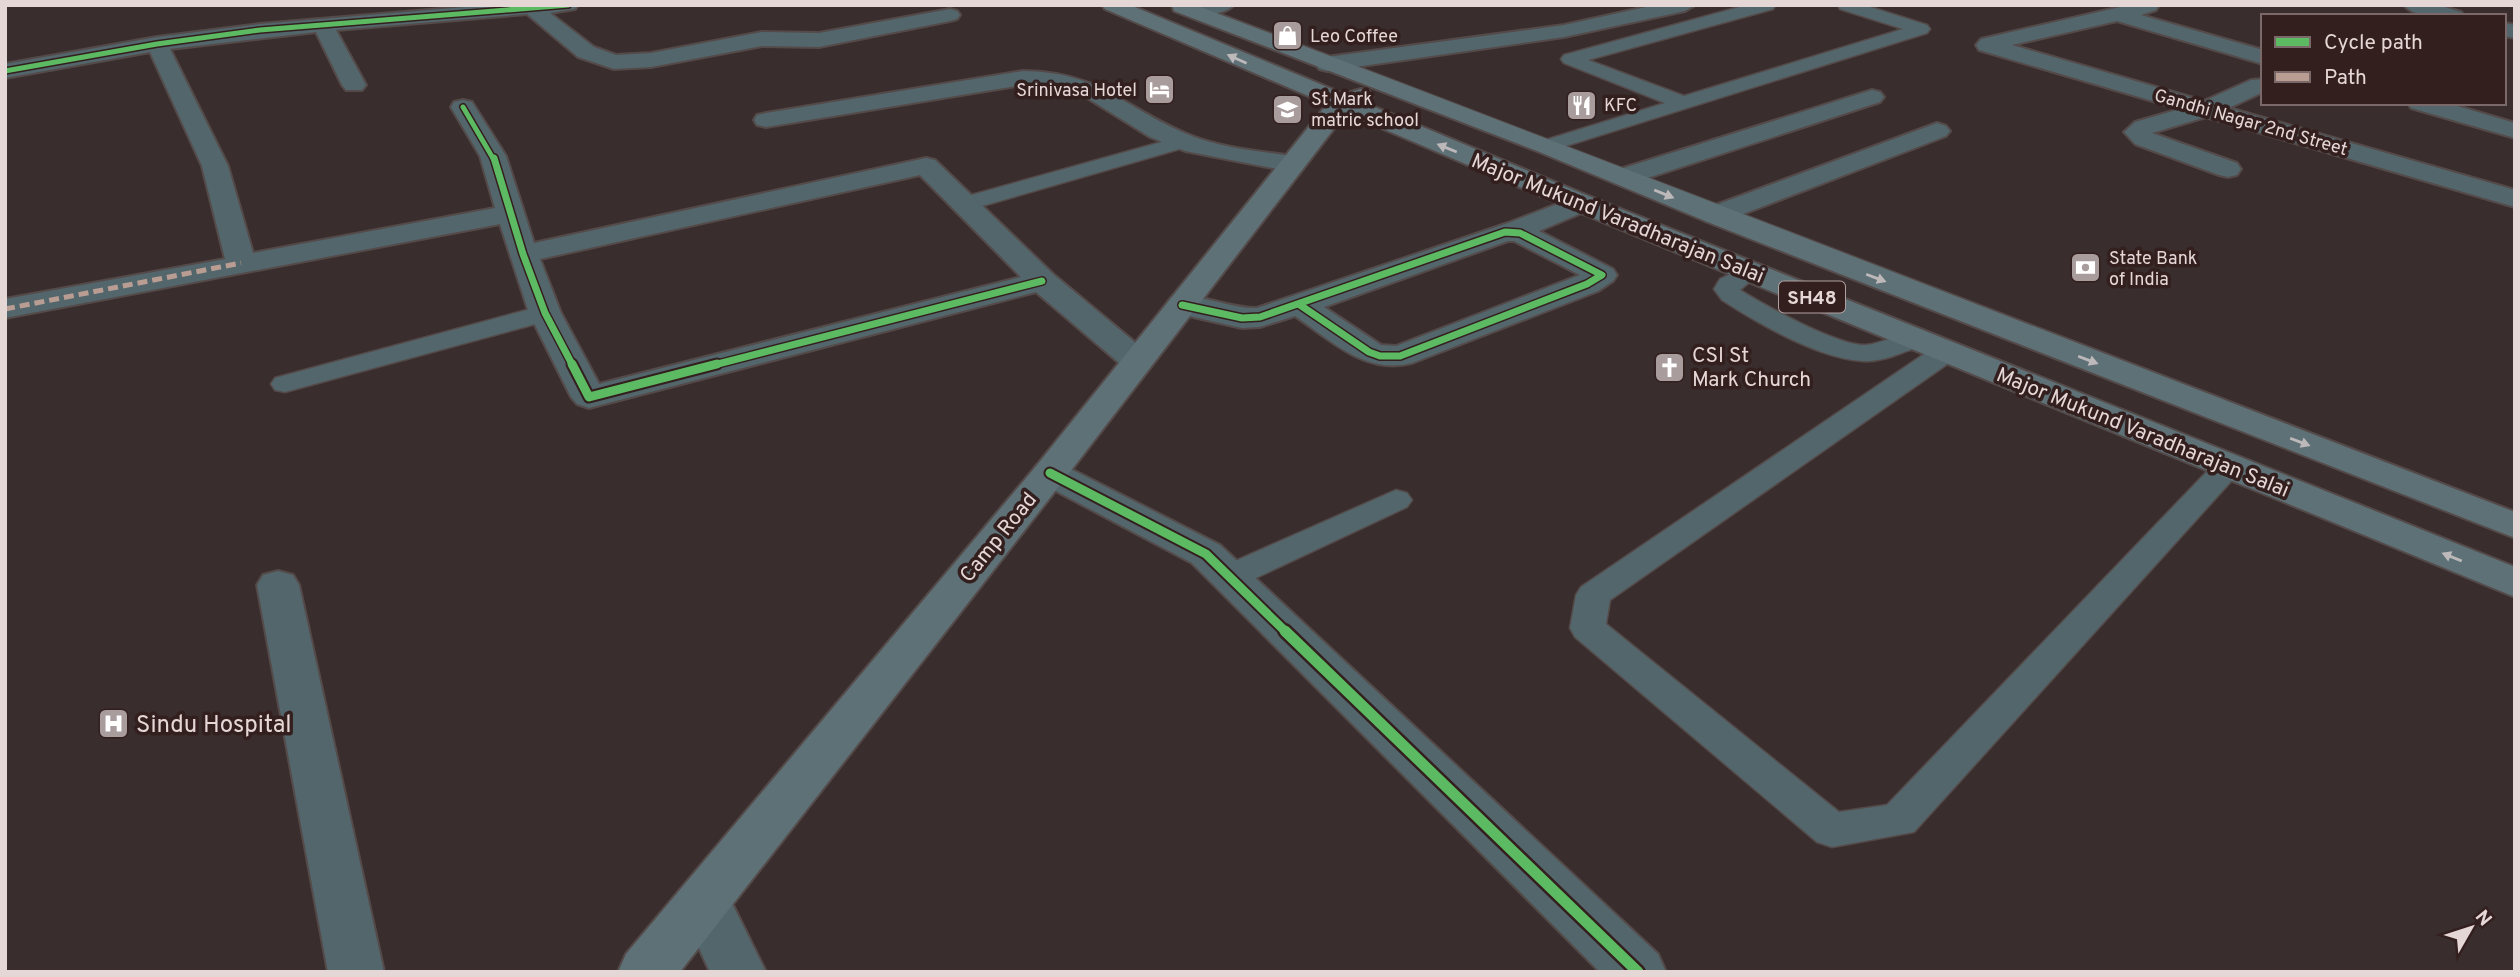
<svg xmlns="http://www.w3.org/2000/svg" width="2520" height="977" viewBox="0 0 2520 977" font-family="Overpass,sans-serif">
  <style>
    .lines { fill: none; stroke-linecap: round; stroke-linejoin: round }
    .service-casing { stroke: #544a49; stroke-width: 3 }
    .minor-casing { stroke: #544a49; stroke-width: 4 }
    .primary-casing { stroke: #544a49; stroke-width: 4 }
    .service { fill: #53666c; fill-rule: evenodd }
    .minor { fill: #53666c; fill-rule: evenodd }
    .primary { fill: #5e7177; fill-rule: evenodd }
    .quiet { stroke: #b99d93; stroke-width: 5; stroke-dasharray: 10 5; stroke-linecap: butt }
    .cycleway-far3-casing { stroke: #341f1f; stroke-width: 8 }
    .cycleway-far2-casing { stroke: #341f1f; stroke-width: 10 }
    .cycleway-far1-casing { stroke: #341f1f; stroke-width: 13 }
    .cycleway-casing { stroke: #341f1f; stroke-width: 16 }
    .cycleway-far3 { stroke: #5cba63; stroke-width: 5 }
    .cycleway-far2 { stroke: #5cba63; stroke-width: 7 }
    .cycleway-far1 { stroke: #5cba63; stroke-width: 9 }
    .cycleway { stroke: #5cba63; stroke-width: 11 }
    .oneway { fill: #bdb8ba }
    .labels { text-anchor: middle; stroke-width: 7; stroke-linejoin: round; paint-order: stroke }
    .far-poi-label { font-size: 18px; fill: #e6d7d7; stroke: #341f1f; text-anchor: start }
    .far-street-label { font-size: 18px; fill: #e6d7d7; stroke: #341f1f }
    .shield { fill: #341f1f; stroke: #b1a0a0; stroke-width: 2 }
    .shield-label { font-size: 19px; font-weight: bold; fill: #e6d7d7 }
    .street-label { font-size: 21px; fill: #e6d7d7; stroke: #341f1f }
    .poi-label { font-size: 21px; fill: #e6d7d7; stroke: #341f1f; text-anchor: start }
    .near-poi-label { font-size: 24px; fill: #e6d7d7; stroke: #341f1f; text-anchor: start }
  </style>
  <rect width="100%" height="100%" fill="#392e2d"/>
  <g class="lines">
    <defs>
      <g id="service">
        <polygon points="1747,5 1775,5 1773,9 1588,60 1684,96 1903,29 1840,9 1838,5 1864,5 1927,25 1930,29 1927,33 1553,150 1539,150 1535,146 1539,142 1665,103 1564,63 1561,59 1564,55"/>
        <polygon points="1183,136 1190,138 1193,142 1190,146 965,211 957,209 954,204 957,199"/>
        <path d="M1749 265 1758 267 1761 272 1740 290C1766 306 1836 345 1865 345 1886 344 1903 328 1924 333L1927 339C1922 347 1913 349 1904 352 1892 357 1876 362 1862 361 1818 358 1759 324 1722 300L1714 289 1720 279Z"/>
        <polygon points="545,305 554,307 558,313 554,319 285,392 275,390 271,384 275,378"/>
        <polygon points="1946,344 1956,346 1960,352 1956,358 1610,600 1606,624 1839,812 1887,805 2218,460 2229,458 2240,460 2244,467 1914,832 1832,847 1817,842 1575,637 1570,628 1576,595 1581,587 1936,346"/>
        <polygon points="1396,490 1407,493 1412,500 1407,507 1241,585 1229,588 1217,585 1212,577 1217,569"/>
      </g>
      <g id="minor">
        <path d="M489 5H578L575 9 550 13 594 47 616 55 651 53 762 32 819 33 950 9 957 11 960 15 957 19 950 21 819 47 762 46 651 67 614 69 578 57 527 14 336 30 366 85 362 90H346L342 85 316 32 170 49 228 166 253 253 495 208 480 156 451 107 454 102 463 100 472 102 506 156 534 243 926 158 935 160 1053 274 1149 354 1154 361 1149 368 1137 371 1125 368 1036 292 589 408 577 404 571 397 529 313 500 224 5 318V299L225 259 202 166 150 52 5 78V64L157 37 260 24ZM920 175 1021 277 599 384 561 313 540 259Z"/>
        <path d="M1234 5C1225 15 1195 18 1182 14L1179 10 1183 5Z"/>
        <polygon points="1655,5 1695,5 1685,11 1564,37 1327,71 1319,69 1316,64 1319,59 1327,57 1564,25"/>
        <polygon points="2129,5 2159,5 2156,10 2141,15 2263,50 2263,64 2117,21 2012,45 2204,101 2251,80 2263,79 2263,92 2229,108 2515,190 2515,207 2206,117 2152,133 2237,163 2241,169 2237,175 2228,177 2219,175 2135,144 2124,132 2135,122 2180,109 1979,50 1976,45 1981,39"/>
        <path d="M2404 5H2438L2461 12 2464 16C2447 16 2416 20 2404 5Z"/>
        <polygon points="2504,23 2515,25 2515,38 2504,36"/>
        <path d="M1023 71C1101 72 1122 107 1187 134 1220 148 1258 151 1293 156L1302 158 1306 164 1302 170 1293 172 1185 151 1150 137 1081 94 1048 85H1023L766 127 757 125 754 120 757 115 766 113Z"/>
        <polygon points="1872,90 1880,92 1884,97 1880,102 1632,183 1623,185 1614,183 1610,177 1614,171"/>
        <polygon points="2408,103 2447,103 2515,123 2515,138 2411,108"/>
        <polygon points="1937,123 1946,126 1950,131 1946,136 1725,221 1715,223 1705,221 1701,215 1705,209"/>
        <path d="M1581 195 1591 197 1595 203 1591 209 1539 231 1613 269 1617 275 1613 281 1598 291 1412 363C1365 375 1332 341 1295 316L1260 327 1242 328 1171 312 1166 305 1171 298C1198 291 1229 309 1257 308L1508 223ZM1508 241H1514L1580 275 1396 346 1381 345 1324 307Z"/>
        <polygon points="1050,462 1063,465 1220,545 1658,954 1666,972 1600,972 1192,563 1037,481 1031,473 1037,465"/>
        <polygon points="278,571 293,575 299,585 384,972 328,972 257,585 263,575"/>
        <polygon points="704,878 723,885 766,972 710,972 677,901 685,885"/>
      </g>
      <g id="primary">
        <polygon points="1102,5 1130,5 1344,94 1361,89 1369,91 1373,96 1365,103 1591,197 2515,567 2515,597 1571,209 1346,113 1063,481 680,972 618,972 626,954 1037,465 1327,104 1105,9"/>
        <path d="M1172 5H1195C1636 171 2075 343 2515 512V538L1710 223 1537 151 1174 11Z"/>
      </g>
    </defs>
    <use href="#service" class="service-casing"/>
    <use href="#minor" class="minor-casing"/>
    <use href="#primary" class="primary-casing"/>
    <use href="#service" class="service"/>
    <use href="#minor" class="minor"/>
    <use href="#primary" class="primary"/>
    <polyline class="quiet" points="5,309 241,263"/>
    <defs>
      <g id="cycleway-far3">
        <polyline points="5,71 157,44 260,30 568,5"/>
        <polyline points="463,107 494,160"/>
      </g>
      <g id="cycleway-far2">
        <polyline points="494,158 523,254 545,313 573,366"/>
        <polyline points="1182,305 1242,318 1260,317 1505,232 1520,233 1602,275 1587,284 1400,356 1380,356 1369,352 1300,305"/>
        <polyline points="710,366 1042,281"/>
      </g>
      <g id="cycleway-far1">
        <polyline points="572,364 589,397 717,364"/>
        <polyline points="1050,473 1206,554 1287,633"/>
      </g>
      <polyline id="cycleway" points="1285,631 1638,972"/>
    </defs>
    <use href="#cycleway-far3" class="cycleway-far3-casing"/>
    <use href="#cycleway-far2" class="cycleway-far2-casing"/>
    <use href="#cycleway-far1" class="cycleway-far1-casing"/>
    <use href="#cycleway" class="cycleway-casing"/>
    <use href="#cycleway-far3" class="cycleway-far3"/>
    <use href="#cycleway-far2" class="cycleway-far2"/>
    <use href="#cycleway-far1" class="cycleway-far1"/>
    <use href="#cycleway" class="cycleway"/>
  </g>
  <defs><path id="oneway-solid" d="M-6-.8H1V-3.2L6.5 0L1 3.2V.8H-6Z" transform="scale(1.75)"/></defs>
  <g class="oneway">
    <use href="#oneway-solid" transform="translate(1237 59) rotate(-156)"/>
    <use href="#oneway-solid" transform="translate(1447 148) rotate(-158)"/>
    <use href="#oneway-solid" transform="translate(1664 194) rotate(22)"/>
    <use href="#oneway-solid" transform="translate(1876 278) rotate(21)"/>
    <use href="#oneway-solid" transform="translate(2088 360) rotate(21)"/>
    <use href="#oneway-solid" transform="translate(2300 442) rotate(21)"/>
    <use href="#oneway-solid" transform="translate(2452 557) rotate(-158)"/>
  </g>
  <defs>
    <symbol id="shop-square" viewBox="-11 -11 22 22"><rect x="-9" y="-9" width="18" height="18" rx="4" fill="#a99c9c" stroke="#341f1f"/><path d="M-5-2.5h2.3a2.7 3.5 0 0 1 5.4 0H5L5.5 6h-11ZM-1.5-2.5h3a1.5 2.3 0 0 0-3 0Z" fill="#fff"/></symbol>
    <symbol id="hotel-square" viewBox="-11 -11 22 22"><rect x="-9" y="-9" width="18" height="18" rx="4" fill="#a99c9c" stroke="#341f1f"/><path d="M-6-4.5h1.5V1H6V5H4.5V3h-9V5H-6ZM-4 0a1.8 1.8 0 1 1 3.6 0ZM.5 0V-2.5h3Q6-2.5 6 0Z" fill="#fff"/></symbol>
    <symbol id="restaurant-square" viewBox="-11 -11 22 22"><rect x="-9" y="-9" width="18" height="18" rx="4" fill="#a99c9c" stroke="#341f1f"/><path d="M-5-6h1v4h1v-4h1v4h1v-4h1v5L-1.5 .5V6h-2V.5L-5-1ZM5-6V6H3V1.5H1.5Q1.5-4 5-6Z" fill="#fff"/></symbol>
    <symbol id="school-square" viewBox="-11 -11 22 22"><rect x="-9" y="-9" width="18" height="18" rx="4" fill="#a99c9c" stroke="#341f1f"/><path d="M0-5L7-2L0 1L-7-2ZM-4 1L0 2.5L4 1V4Q0 6-4 4Z" fill="#fff"/></symbol>
    <symbol id="bank-square" viewBox="-11 -11 22 22"><rect x="-9" y="-9" width="18" height="18" rx="4" fill="#a99c9c" stroke="#341f1f"/><path d="M-6-4H6V4H-6ZM0-2.3a2.3 2.3 0 1 0 0 4.6a2.3 2.3 0 1 0 0-4.6Z" fill="#fff"/></symbol>
    <symbol id="church-square" viewBox="-11 -11 22 22"><rect x="-9" y="-9" width="18" height="18" rx="4" fill="#a99c9c" stroke="#341f1f"/><path d="M-1.2-6h2.4v3.5h3.3v2.4h-3.3V6h-2.4V-.1h-3.3v-2.4h3.3Z" fill="#fff"/></symbol>
    <symbol id="hospital-square" viewBox="-11 -11 22 22"><rect x="-9" y="-9" width="18" height="18" rx="4" fill="#a99c9c" stroke="#341f1f"/><path d="M-5-5h3v3.5h4V-5h3V5h-3V1.5h-4V5h-3Z" fill="#fff"/></symbol>
  </defs>
  <g fill-rule="evenodd">
    <use href="#shop-square" x="1270" y="18" width="35" height="35"/>
    <use href="#hotel-square" x="1142" y="72" width="35" height="35"/>
    <use href="#restaurant-square" x="1564" y="88" width="35" height="35"/>
    <use href="#school-square" x="1270" y="92" width="35" height="35"/>
    <use href="#bank-square" x="2068" y="250" width="35" height="35"/>
    <use href="#church-square" x="1652" y="350" width="35" height="35"/>
    <use href="#hospital-square" x="96" y="706" width="35" height="35"/>
  </g>
  <g class="labels">
    <g class="far-poi-label">
      <text x="1310" y="42">Leo Coffee</text>
      <text x="1137" y="96" text-anchor="end">Srinivasa Hotel</text>
      <text x="1311" y="105">St Mark<tspan x="1311" dy="21">matric school</tspan></text>
      <text x="1604" y="111">KFC</text>
      <text x="2109" y="264">State Bank<tspan x="2109" dy="21">of India</tspan></text>
    </g>
    <g class="far-street-label">
      <text transform="translate(2251 122) rotate(16)" y="6">Gandhi Nagar 2nd Street</text>
    </g>
    <rect class="shield" x="1779" y="281.5" width="66" height="31" rx="5"/>
    <g class="shield-label">
      <text x="1812" y="304">SH48</text>
    </g>
    <g class="street-label">
      <text transform="translate(1618 218) rotate(22)" y="7">Major Mukund Varadharajan Salai</text>
      <text transform="translate(2143 432) rotate(22)" y="7">Major Mukund Varadharajan Salai</text>
      <text transform="translate(998 537) rotate(-51)" y="7">Camp Road</text>
    </g>
    <g class="poi-label">
      <text x="1692" y="362">CSI St<tspan x="1692" dy="24">Mark Church</tspan></text>
    </g>
    <g class="near-poi-label">
      <text x="136" y="732">Sindu Hospital</text>
    </g>
  </g>
  <rect width="2520" height="977" fill="none" stroke="#e6d7d7" stroke-width="14"/>
  <rect x="2261" y="14" width="245" height="91" fill="#341f1f" stroke="#7b6969" stroke-width="2"/>
  <rect x="2275" y="37" width="35" height="10" fill="#5cba63" stroke="#7b6969" stroke-width="2"/>
  <text x="2324" y="49" font-size="21" fill="#e6d7d7">Cycle path</text>
  <rect x="2275" y="72" width="35" height="10" fill="#b99d93" stroke="#7b6969" stroke-width="2"/>
  <text x="2324" y="84" font-size="21" fill="#e6d7d7">Path</text>
  <g transform="translate(2471 928) rotate(51)" stroke="#341f1f" stroke-width="5" paint-order="stroke">
  <path d="M0-5L12 26L0 18L-12 26Z" fill="#e6d7d7"/>
  <text y="-10" font-size="19" font-weight="bold" text-anchor="middle" fill="#e6d7d7">N</text>
  </g>
</svg>
